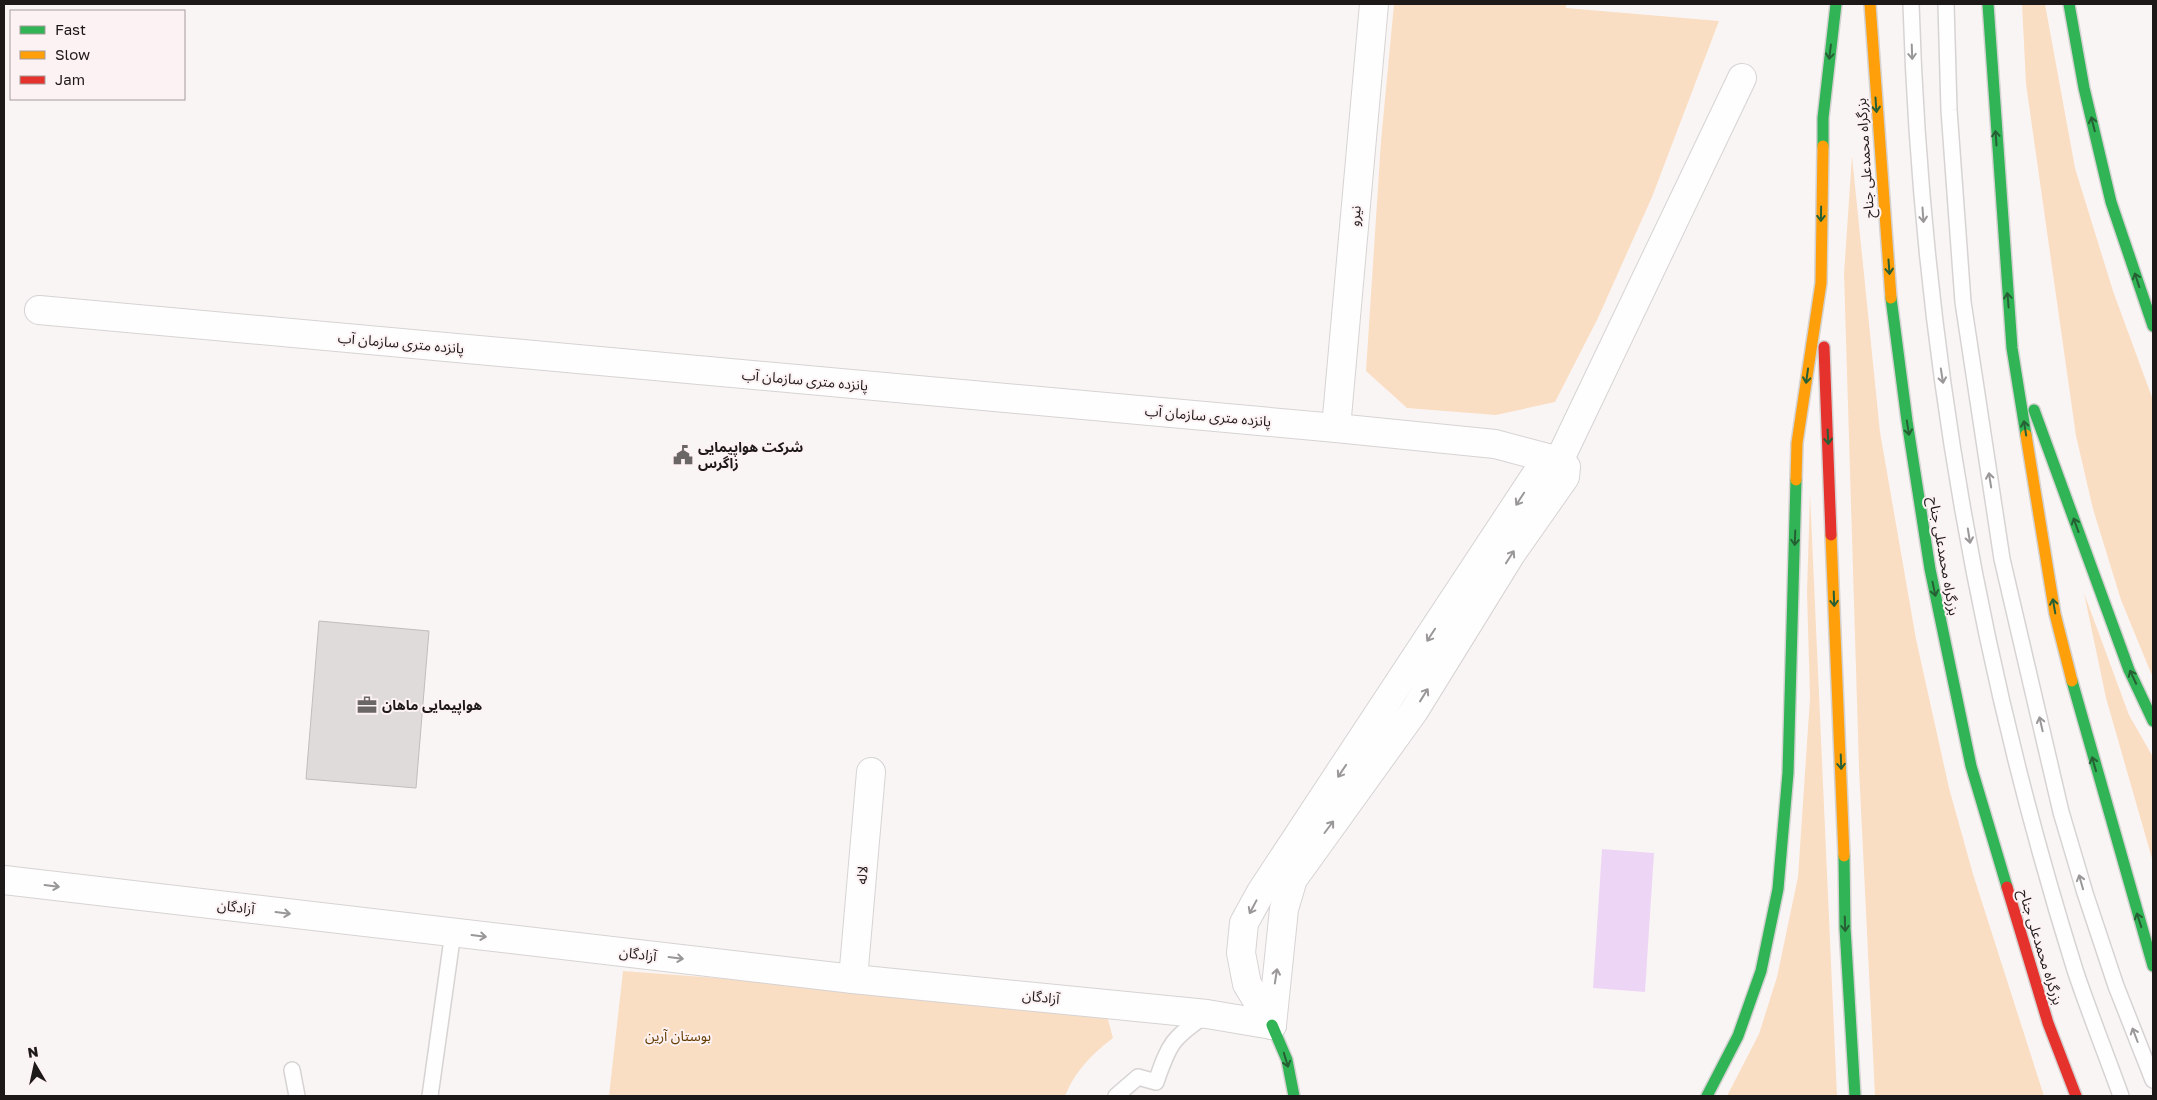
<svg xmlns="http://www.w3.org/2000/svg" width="2157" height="1100" viewBox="0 0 2157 1100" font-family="'Golos Text','Noto Sans Arabic',sans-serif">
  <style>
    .green { fill: #fadec3 }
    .water { fill: #edd6f5 }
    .building { fill: #dfdbda; stroke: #c1bdbc }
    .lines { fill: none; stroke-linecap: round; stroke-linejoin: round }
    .lane-casing { stroke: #d7d3d3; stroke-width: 18 }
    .street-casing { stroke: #d7d3d3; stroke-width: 30 }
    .fast-casing { stroke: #d5d2d2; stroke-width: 14 }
    .slow-casing { stroke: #d5d2d2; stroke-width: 14 }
    .jam-casing { stroke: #d5d2d2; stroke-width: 14 }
    .lane { stroke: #fefefe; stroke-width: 15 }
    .street { stroke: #fefefe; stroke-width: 28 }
    .fast { stroke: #30b455; stroke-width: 11 }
    .slow { stroke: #ff9f0a; stroke-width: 11 }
    .jam { stroke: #e5322d; stroke-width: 11 }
    .oneway { stroke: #265f34 }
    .oneway2 { stroke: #999797 }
    .labels { text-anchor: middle; stroke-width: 4; stroke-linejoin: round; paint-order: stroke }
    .street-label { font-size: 14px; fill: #1e1919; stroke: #fdf2f3 }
    .poi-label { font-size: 14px; font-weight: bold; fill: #1e1919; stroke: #fdf2f3; text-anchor: start }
    .park-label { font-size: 14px; fill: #653d00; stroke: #fdf2f3 }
  </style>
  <rect width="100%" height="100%" fill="#faf5f5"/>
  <g class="green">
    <polygon points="1394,4 1566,4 1566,8 1719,21 1652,197 1598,318 1555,402 1496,415 1407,408 1366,371 1381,141"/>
    <polygon points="2022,4 2045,4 2075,168 2113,291 2153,400 2153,678 2121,600 2093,509 2076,436 2026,84"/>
    <polygon points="1852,156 1880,432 1916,639 1949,788 1973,874 2044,1096 1875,1096 1859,769 1844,274"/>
    <polygon points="1810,493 1837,1096 1727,1096 1759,1034 1777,977 1798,877 1810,698 1807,592"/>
    <polygon points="2084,593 2129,715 2153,757 2153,862 2106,698"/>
    <path d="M623 971 877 990 1107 1016 1113 1038C1091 1055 1075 1071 1065 1096H609Z"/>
  </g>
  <polygon class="water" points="1602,849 1654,853 1645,992 1593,988"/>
  <polygon class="building" points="319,621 429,631 416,788 306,779"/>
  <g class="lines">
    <defs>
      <g id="lane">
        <path d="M1911 4C1921 331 1977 657 2075 970 2089 1012 2106 1054 2121 1096"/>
        <polyline points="1946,4 1949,110 1963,302 2002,559 2061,812 2085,893 2116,986 2153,1080"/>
        <polyline points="292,1070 297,1096"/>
        <polyline points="430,1096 453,932"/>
        <path d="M1116 1096 1138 1077 1156 1082C1169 1044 1172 1038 1206 1015"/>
      </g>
      <g id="street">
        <polyline points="39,310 1336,428 1495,444 1559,461 1566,467 1565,477 1511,554 1414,711 1293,879 1284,909 1272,1025"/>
        <polyline points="1336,428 1374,4"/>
        <polyline points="1559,461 1742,78"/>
        <polyline points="4,880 853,979 1207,1014 1272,1025"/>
        <polyline points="853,979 871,772"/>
        <polyline points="1272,1025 1247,984 1241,953 1244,923 1261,892 1547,458"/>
      </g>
      <g id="fast">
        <polyline points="1988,4 2012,348 2026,435"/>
        <polyline points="2069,4 2084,88 2111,202 2153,326"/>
        <polyline points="1823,146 1823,118 1836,4"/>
        <polyline points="1891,298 1907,421 1930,569 1971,766 2007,887"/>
        <polyline points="2034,410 2129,670 2153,721"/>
        <polyline points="2072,681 2153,966"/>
        <polyline points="1844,856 1845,928 1855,1096"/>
        <polyline points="1272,1025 1287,1060 1294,1096"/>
        <polyline points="1707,1096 1738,1036 1761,971 1778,889 1788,773 1796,480"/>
      </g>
      <g id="slow">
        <polyline points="1870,4 1891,298"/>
        <polyline points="2026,435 2055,614 2072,681"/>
        <polyline points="1796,480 1797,443 1821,283 1823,146"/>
        <polyline points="1831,535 1844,856"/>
      </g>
      <g id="jam">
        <polyline points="1824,347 1831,535"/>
        <polyline points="2007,887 2048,1023 2076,1096"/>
      </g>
    </defs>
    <use href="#lane" class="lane-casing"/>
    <use href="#street" class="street-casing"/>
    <use href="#fast" class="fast-casing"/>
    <use href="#slow" class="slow-casing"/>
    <use href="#jam" class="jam-casing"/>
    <use href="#lane" class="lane"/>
    <use href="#street" class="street"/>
    <use href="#fast" class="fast"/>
    <use href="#slow" class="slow"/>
    <use href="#jam" class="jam"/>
  </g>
  <defs><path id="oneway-shaft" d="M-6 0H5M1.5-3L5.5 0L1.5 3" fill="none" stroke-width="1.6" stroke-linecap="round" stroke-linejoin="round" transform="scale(1.25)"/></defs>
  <g class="oneway">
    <use href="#oneway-shaft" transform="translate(1830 52) rotate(97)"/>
    <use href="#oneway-shaft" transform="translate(1876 105) rotate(86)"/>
    <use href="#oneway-shaft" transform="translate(2093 124) rotate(-104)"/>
    <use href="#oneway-shaft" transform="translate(1996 138) rotate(-94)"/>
    <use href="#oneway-shaft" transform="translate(1821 214) rotate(91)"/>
    <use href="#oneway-shaft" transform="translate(1889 267) rotate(86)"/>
    <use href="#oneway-shaft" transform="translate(2137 280) rotate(-108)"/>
    <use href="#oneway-shaft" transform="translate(2008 300) rotate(-95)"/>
    <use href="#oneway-shaft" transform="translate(1807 376) rotate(98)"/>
    <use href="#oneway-shaft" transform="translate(1908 428) rotate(81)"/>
    <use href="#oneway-shaft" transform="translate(2025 428) rotate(-99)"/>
    <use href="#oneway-shaft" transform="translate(1828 437) rotate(87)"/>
    <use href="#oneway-shaft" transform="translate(2076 525) rotate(-110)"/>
    <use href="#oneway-shaft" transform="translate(1795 538) rotate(92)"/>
    <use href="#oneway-shaft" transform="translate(1934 589) rotate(78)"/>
    <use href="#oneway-shaft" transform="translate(1834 599) rotate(88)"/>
    <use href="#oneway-shaft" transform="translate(2054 606) rotate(-100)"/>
    <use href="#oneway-shaft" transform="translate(2133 677) rotate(-115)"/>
    <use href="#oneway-shaft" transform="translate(1841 762) rotate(88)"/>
    <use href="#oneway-shaft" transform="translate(2094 764) rotate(-106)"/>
    <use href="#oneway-shaft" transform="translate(2139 920) rotate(-108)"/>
    <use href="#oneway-shaft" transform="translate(1845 924) rotate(88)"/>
    <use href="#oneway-shaft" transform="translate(1286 1060) rotate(73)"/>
  </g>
  <g class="oneway2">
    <use href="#oneway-shaft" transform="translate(1912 52) rotate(88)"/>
    <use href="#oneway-shaft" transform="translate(1923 215) rotate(86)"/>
    <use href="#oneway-shaft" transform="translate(1942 376) rotate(81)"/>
    <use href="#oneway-shaft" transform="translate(1990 480) rotate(-99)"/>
    <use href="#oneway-shaft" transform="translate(1520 499) rotate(123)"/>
    <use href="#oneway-shaft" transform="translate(1969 536) rotate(81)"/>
    <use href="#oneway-shaft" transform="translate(1510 557) rotate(-57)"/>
    <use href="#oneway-shaft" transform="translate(1431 635) rotate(123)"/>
    <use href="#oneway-shaft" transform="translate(1424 695) rotate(-58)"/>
    <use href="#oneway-shaft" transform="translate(2041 724) rotate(-103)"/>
    <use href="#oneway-shaft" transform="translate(1342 771) rotate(124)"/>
    <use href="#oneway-shaft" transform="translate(1329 827) rotate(-53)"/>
    <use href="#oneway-shaft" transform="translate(2081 882) rotate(-106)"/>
    <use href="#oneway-shaft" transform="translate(52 886) rotate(7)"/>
    <use href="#oneway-shaft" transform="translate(1253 907) rotate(118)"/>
    <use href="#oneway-shaft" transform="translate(283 913) rotate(7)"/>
    <use href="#oneway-shaft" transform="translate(479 936) rotate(7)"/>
    <use href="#oneway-shaft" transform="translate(676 958) rotate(7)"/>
    <use href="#oneway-shaft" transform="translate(1276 976) rotate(-81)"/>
    <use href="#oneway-shaft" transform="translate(2135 1035) rotate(-111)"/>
  </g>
  <defs>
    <symbol id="civic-bare" viewBox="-9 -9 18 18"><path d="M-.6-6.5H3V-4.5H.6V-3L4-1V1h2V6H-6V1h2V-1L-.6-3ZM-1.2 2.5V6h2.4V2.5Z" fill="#6b6666" stroke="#fdf2f3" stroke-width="2.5" paint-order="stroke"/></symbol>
    <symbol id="office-bare" viewBox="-9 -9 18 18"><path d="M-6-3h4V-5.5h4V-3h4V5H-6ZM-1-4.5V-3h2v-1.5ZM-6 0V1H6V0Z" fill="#6b6666" stroke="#fdf2f3" stroke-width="2.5" paint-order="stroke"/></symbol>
  </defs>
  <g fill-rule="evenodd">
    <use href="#civic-bare" x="669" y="441" width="28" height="28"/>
    <use href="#office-bare" x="353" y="691" width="28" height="28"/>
  </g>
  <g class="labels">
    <g class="street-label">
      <text transform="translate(1865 158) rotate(-94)" y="5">بزرگراه محمدعلی جناح</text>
      <text transform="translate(1355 216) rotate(-85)" y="5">نیرو</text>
      <text transform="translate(401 343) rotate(5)" y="5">پانزده متری سازمان آب</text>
      <text transform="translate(805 380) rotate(5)" y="5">پانزده متری سازمان آب</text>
      <text transform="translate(1208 416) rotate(5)" y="5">پانزده متری سازمان آب</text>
      <text transform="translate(1944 556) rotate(80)" y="5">بزرگراه محمدعلی جناح</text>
      <text transform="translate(862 875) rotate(-85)" y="5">لاله</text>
      <text transform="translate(236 907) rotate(7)" y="5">آزادگان</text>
      <text transform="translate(2041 947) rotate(73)" y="5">بزرگراه محمدعلی جناح</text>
      <text transform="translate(638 954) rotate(7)" y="5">آزادگان</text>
      <text transform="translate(1041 997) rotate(6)" y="5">آزادگان</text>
    </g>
    <g class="poi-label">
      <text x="698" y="452">شرکت هواپیمایی<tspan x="698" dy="16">زاگرس</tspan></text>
      <text x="382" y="710">هواپیمایی ماهان</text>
    </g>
    <g class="park-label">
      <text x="678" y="1041">بوستان آرین</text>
    </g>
  </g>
  <rect width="2157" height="1100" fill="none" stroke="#1e1919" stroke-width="10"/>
  <rect x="10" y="10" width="175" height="90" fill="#fdf2f3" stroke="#a49b9c"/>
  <rect x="20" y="26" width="25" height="8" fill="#30b455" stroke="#a49b9c"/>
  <text x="55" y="35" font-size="15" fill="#1e1919">Fast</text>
  <rect x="20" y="51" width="25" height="8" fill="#ff9f0a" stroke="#a49b9c"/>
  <text x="55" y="60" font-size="15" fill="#1e1919">Slow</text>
  <rect x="20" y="76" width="25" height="8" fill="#e5322d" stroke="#a49b9c"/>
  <text x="55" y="85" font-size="15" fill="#1e1919">Jam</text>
  <g transform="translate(35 1065) rotate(351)" stroke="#fdf2f3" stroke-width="4" paint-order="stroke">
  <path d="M0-4L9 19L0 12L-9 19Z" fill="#1e1919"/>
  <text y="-8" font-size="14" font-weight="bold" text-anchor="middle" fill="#1e1919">N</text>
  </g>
</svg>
